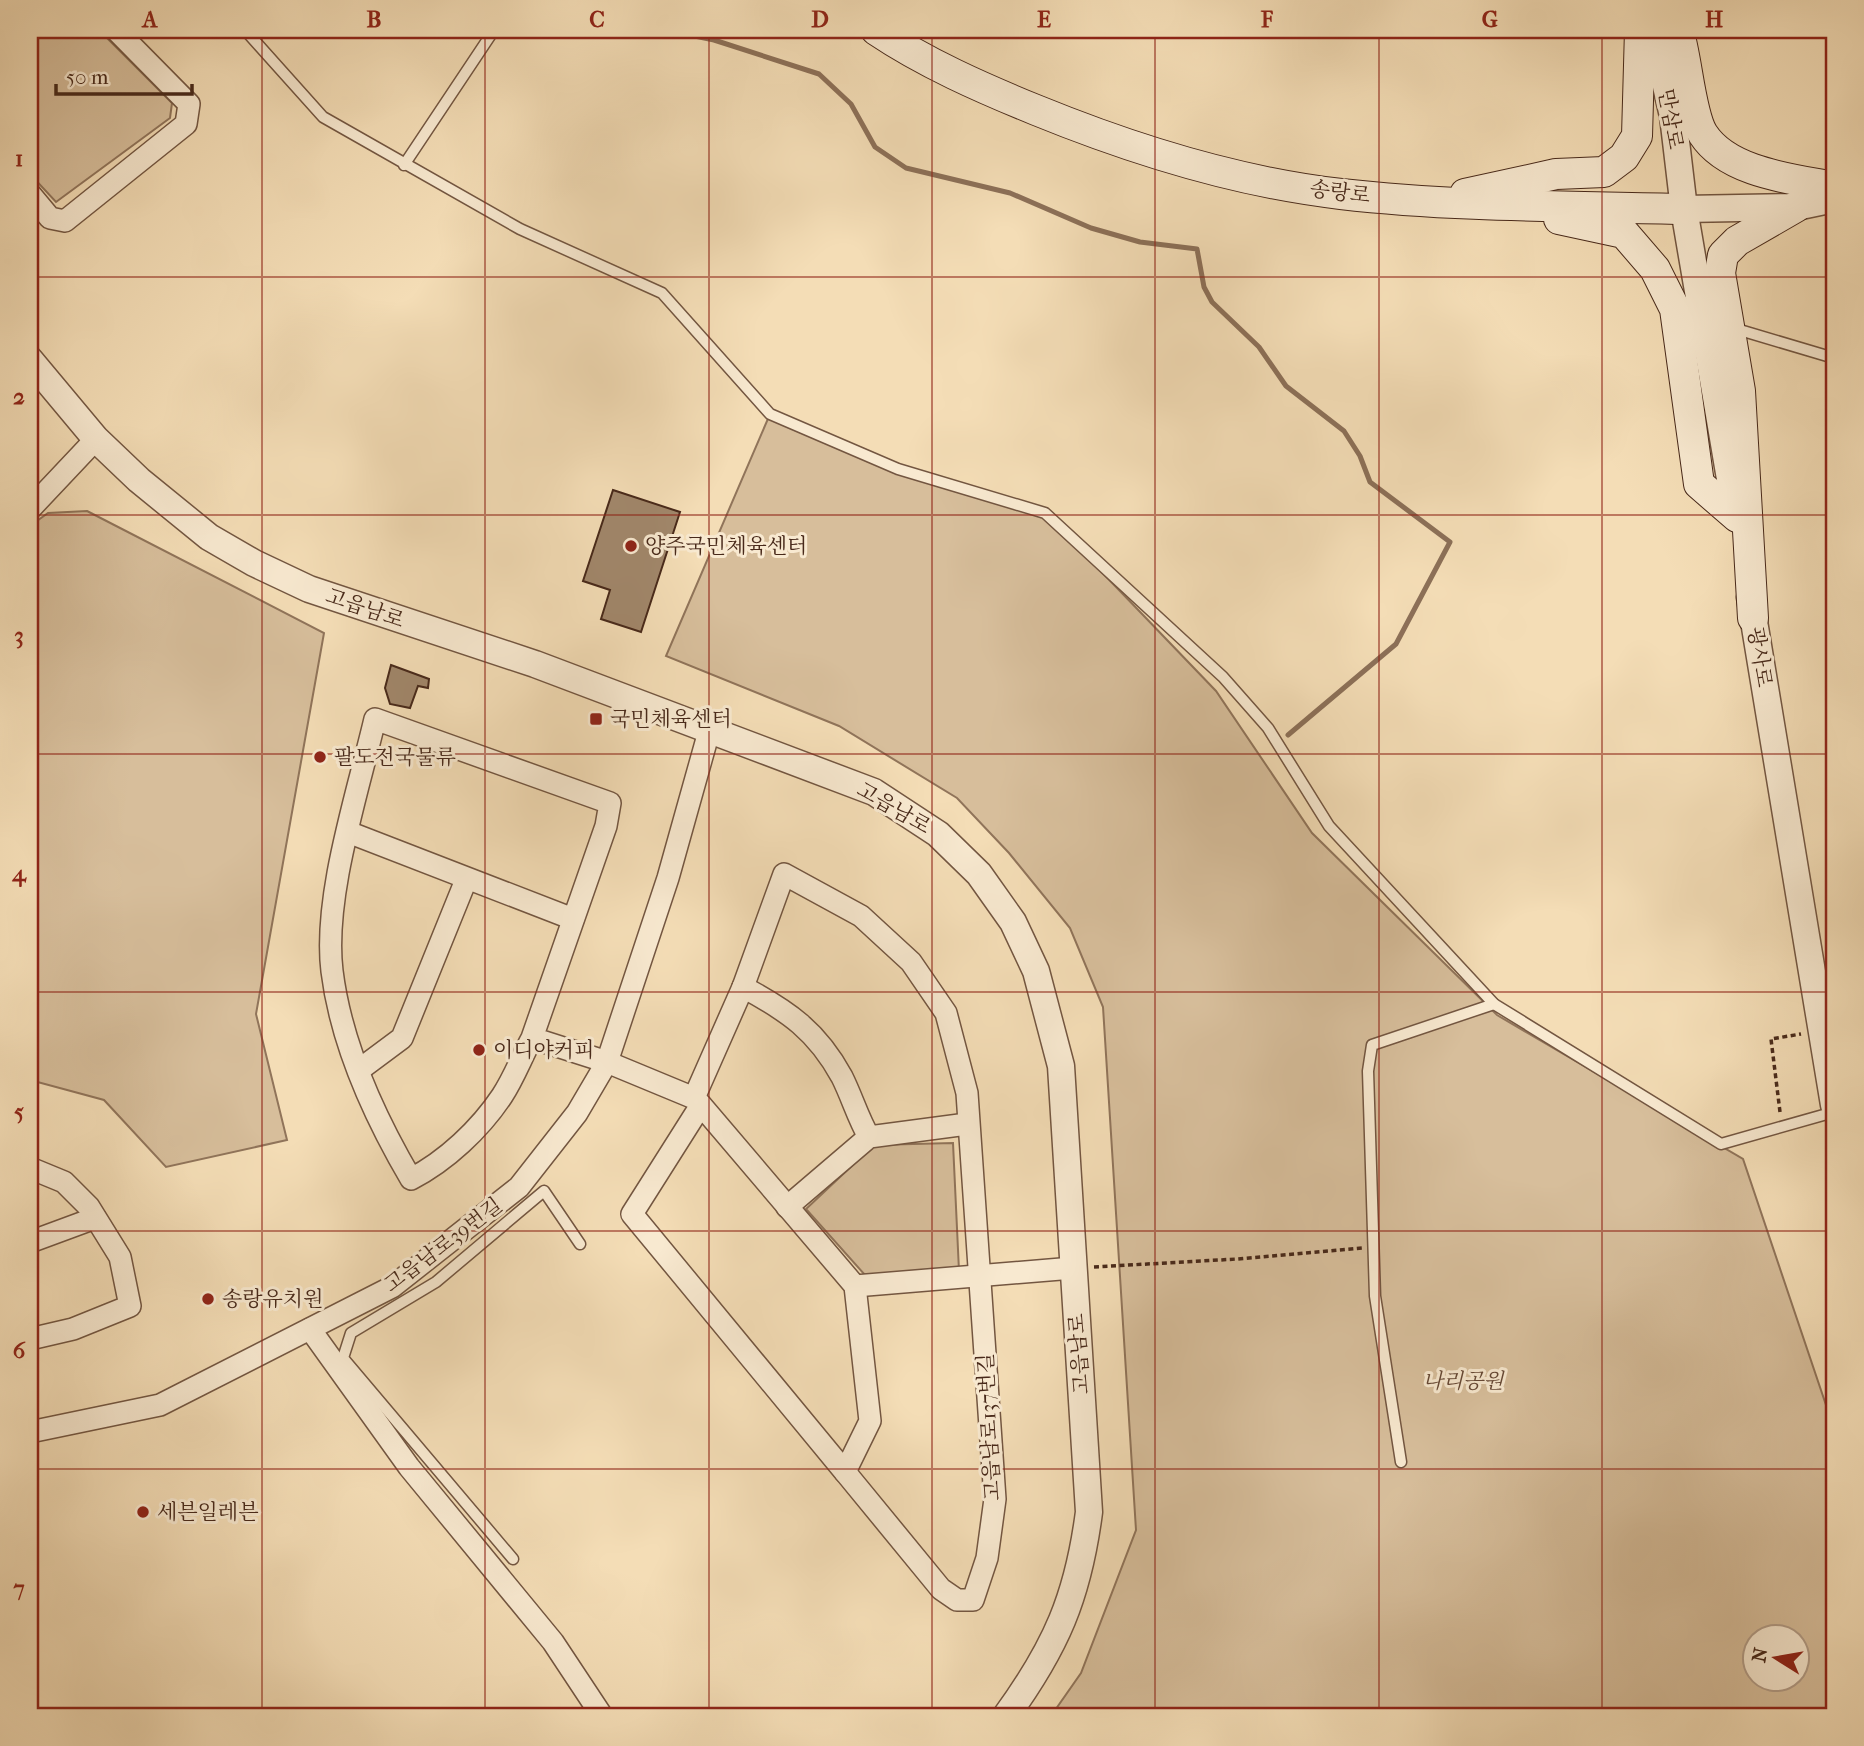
<svg xmlns="http://www.w3.org/2000/svg" width="1864" height="1746" viewBox="0 0 1864 1746" font-family="'IM FELL French Canon','Noto Serif KR',serif">
  <style>
    .green { fill: #d7be9b; stroke: #90745a; stroke-width: 2; fill-rule: evenodd }
    .lines { fill: none; stroke-linecap: round; stroke-linejoin: round }
    .stream { stroke: #8c7058; stroke-width: 5 }
    .building { fill: #a1876b; stroke: #48291a; stroke-width: 2 }
    .service-casing { stroke: #735641; stroke-width: 13 }
    .minor-casing { stroke: #735641; stroke-width: 24 }
    .tertiary-casing { stroke: #735641; stroke-width: 29 }
    .secondary-casing { stroke: #48291a; stroke-width: 32 }
    .path { stroke: #48291a; stroke-width: 3.5; stroke-dasharray: 5 3.5; stroke-linecap: butt }
    .service { stroke: #f8e9d0; stroke-width: 10 }
    .minor { stroke: #f8e9d0; stroke-width: 21 }
    .tertiary { stroke: #f8e9d0; stroke-width: 26 }
    .secondary { stroke: #f8e9d0; stroke-width: 30 }
    .grid { fill: none; stroke: #8f2418; stroke-width: 2; stroke-opacity: 0.55 }
    .poi-dot { fill: #8f2418; stroke: #f8e9d0; stroke-width: 2.5 }
    .labels { text-anchor: middle; stroke-width: 6; stroke-linejoin: round; paint-order: stroke }
    .street-label { font-size: 21px; fill: #48291a; stroke: #f8e9d0 }
    .poi-label { font-size: 21px; fill: #48291a; stroke: #f8e9d0; text-anchor: start }
    .park-label { font-size: 21px; font-style: italic; fill: #654734; stroke: #f8e9d0 }
    .neatline { fill: none; stroke: #8f2418; stroke-width: 2.5 }
    .grid-label { font-size: 23px; text-anchor: middle; font-weight: bold; fill: #8f2418 }
  </style>
  <rect width="100%" height="100%" fill="#f4ddb6"/>
  <filter id="stains"><feTurbulence type="fractalNoise" baseFrequency=".00286" numOctaves="4"/><feColorMatrix values="0 0 0 0 .2 0 0 0 0 .09 0 0 0 0 .02 0 0 0 .5 -.17"/></filter>
  <radialGradient id="worn" r=".72"><stop offset=".6" stop-color="#630" stop-opacity="0"/><stop offset="1" stop-color="#630" stop-opacity=".3"/></radialGradient>
  <g class="green">
    <polygon points="30,30 99,30 172,103 170,118 56,202 30,174"/>
    <path d="M770 414 898 469 1045 513 1216 691 1312 833 1497 1015 1743 1159 1827 1408 1834 1472V1716H1051L1081 1673 1136 1530 1103 1007 1070 928 1009 853 957 798 839 726 666 656ZM1756 1638H1798V1680H1756Z"/>
    <polygon points="87,511 324,633 256,1014 287,1140 166,1167 104,1100 30,1080 30,526 48,513"/>
    <polygon points="953,1143 959,1271 865,1275 806,1209 874,1145"/>
  </g>
  <g class="lines">
    <polyline class="stream" points="680,30 680,33 714,40 819,74 851,104 875,147 906,168 1010,193 1091,228 1140,242 1197,249 1204,287 1212,302 1259,347 1286,386 1344,431 1360,456 1370,482 1450,542 1396,644 1288,735"/>
  </g>
  <g class="building">
    <polygon points="613,490 680,512 641,632 601,619 610,590 583,581"/>
    <polygon points="391,665 429,679 428,688 418,686 410,708 390,704 385,688"/>
  </g>
  <g class="lines">
    <defs>
      <g id="service">
        <polyline points="245,30 323,117 520,229 662,293 770,414 898,469 1045,513 1223,677 1268,728 1329,826 1494,1004 1721,1144 1834,1112"/>
        <polyline points="404,165 494,30"/>
        <polyline points="1733,328 1834,358"/>
        <polyline points="1401,1462 1375,1296 1368,1071 1372,1045 1494,1004"/>
        <polyline points="513,1559 343,1358 351,1333 436,1282 544,1191 580,1244"/>
      </g>
      <g id="minor">
        <polyline points="30,194 50,218 65,221 186,124 189,104 116,30"/>
        <polyline points="30,509 96,439"/>
        <polyline points="348,832 573,919"/>
        <path d="M743 987C788 1011 817 1031 842 1077 852 1097 858 1118 869 1137"/>
        <path d="M532 1038 606 826 610 803 375 719C358 792 323 897 332 971 341 1044 374 1116 411 1179 446 1161 480 1129 502 1096 514 1078 522 1056 532 1038L607 1062 694 1098 701 1105 855 1286 870 1421 845 1472 632 1214 701 1105"/>
        <polyline points="359,1070 402,1038 466,880"/>
        <polyline points="694,1098 743,987 784,874 861,916 911,962 946,1013 967,1093 995,1499 987,1558 973,1600 957,1600 941,1589 845,1472"/>
        <polyline points="30,1168 64,1182 89,1207 120,1257 130,1306 73,1329 30,1339"/>
        <polyline points="787,1207 869,1137 967,1124"/>
        <polyline points="30,1242 95,1218"/>
        <polyline points="855,1286 1073,1268"/>
        <polyline points="310,1329 409,1467 553,1642 602,1716"/>
        <polyline points="30,1432 160,1405 392,1287 519,1187 577,1113 607,1062 668,878 710,728"/>
      </g>
      <g id="tertiary">
        <polyline points="1653,30 1673,116 1684,209 1736,514"/>
        <polyline points="1684,209 1796,207 1834,199"/>
        <path d="M30 360 96 439 139 480 209 537 254 563 309 589 535 664 874 792 938 834 979 874 1013 922 1036 971 1061 1066 1089 1512C1078 1597 1056 1647 1006 1716"/>
        <polyline points="1750,597 1834,1105"/>
      </g>
      <g id="secondary">
        <path d="M876 30C925 63 982 88 1036 110 1134 150 1236 182 1341 194 1455 207 1569 206 1684 209"/>
        <path d="M1678 30C1687 56 1690 114 1703 134 1728 173 1793 179 1834 187"/>
        <polyline points="1465,194 1556,174 1604,172 1624,157 1637,136 1640,30"/>
        <polyline points="1559,219 1624,233 1655,269 1675,309 1699,484 1737,517"/>
        <polyline points="1753,618 1740,391 1720,273 1723,255 1737,241 1796,207"/>
      </g>
    </defs>
    <use href="#service" class="service-casing"/>
    <use href="#minor" class="minor-casing"/>
    <use href="#tertiary" class="tertiary-casing"/>
    <use href="#secondary" class="secondary-casing"/>
    <g class="path">
      <polyline points="1780,1112 1771,1039 1801,1034"/>
      <polyline points="1094,1267 1237,1259 1362,1248"/>
    </g>
    <use href="#service" class="service"/>
    <use href="#minor" class="minor"/>
    <use href="#tertiary" class="tertiary"/>
    <use href="#secondary" class="secondary"/>
  </g>
  <path class="grid" d="M262 30V1716M485 30V1716M709 30V1716M932 30V1716M1155 30V1716M1379 30V1716M1602 30V1716M30 277H1834M30 515H1834M30 754H1834M30 992H1834M30 1231H1834M30 1469H1834"/>
  <g class="poi-dot">
    <circle cx="631" cy="546" r="7"/>
    <rect x="589" y="712" width="14" height="14" rx="3.5"/>
    <circle cx="320" cy="757" r="7"/>
    <circle cx="479" cy="1050" r="7"/>
    <circle cx="208" cy="1299" r="7"/>
    <circle cx="143" cy="1512" r="7"/>
  </g>
  <g class="labels">
    <g class="street-label">
      <text transform="translate(1671 119) rotate(80)" y="7">만삼로</text>
      <text transform="translate(1340 192) rotate(7)" y="7">송랑로</text>
      <text transform="translate(365 608) rotate(19)" y="7">고읍남로</text>
      <text transform="translate(1760 657) rotate(81)" y="7">광사로</text>
      <text transform="translate(894 808) rotate(30)" y="7">고읍남로</text>
      <text transform="translate(443 1245) rotate(-37)" y="7">고읍남로39번길</text>
      <text transform="translate(1079 1354) rotate(-94)" y="7">고읍남로</text>
      <text transform="translate(989 1427) rotate(-93)" y="7">고읍남로137번길</text>
    </g>
    <g class="poi-label">
      <text x="645" y="553">양주국민체육센터</text>
      <text x="610" y="726">국민체육센터</text>
      <text x="334" y="764">팔도전국물류</text>
      <text x="493" y="1057">이디야커피</text>
      <text x="222" y="1306">송랑유치원</text>
      <text x="157" y="1519">세븐일레븐</text>
    </g>
    <g class="park-label">
      <text x="1463" y="1388">나리공원</text>
    </g>
  </g>
  <rect width="1864" height="1746" fill="none" stroke="#f4ddb6" stroke-width="77"/>
  <g transform="translate(1776 1658) rotate(281)"><circle r="33" fill="#f8e9d0" stroke="#b29c87" stroke-width="2"/>
  <path d="M0-5L12 26L0 18L-12 26Z" fill="#8f2418"/>
  <text y="-10" font-size="19" font-weight="bold" text-anchor="middle" fill="#48291a">N</text>
  </g>
  <path d="M56 84v10h136v-10" fill="none" stroke="#48291a" stroke-width="3.5"/>
  <text x="66" y="84" font-size="21" fill="#48291a" stroke="#f8e9d0" stroke-width="5" paint-order="stroke">50 m</text>
  <rect x="38" y="38" width="1788" height="1670" class="neatline"/>
  <g class="grid-label">
    <text x="150" y="27">A</text>
    <text x="374" y="27">B</text>
    <text x="597" y="27">C</text>
    <text x="820" y="27">D</text>
    <text x="1044" y="27">E</text>
    <text x="1267" y="27">F</text>
    <text x="1490" y="27">G</text>
    <text x="1714" y="27">H</text>
    <text x="19" y="166">1</text>
    <text x="19" y="404">2</text>
    <text x="19" y="643">3</text>
    <text x="19" y="881">4</text>
    <text x="19" y="1119">5</text>
    <text x="19" y="1358">6</text>
    <text x="19" y="1596">7</text>
  </g>
  <rect width="100%" height="100%" filter="url(#stains)"/>
  <rect width="100%" height="100%" fill="url(#worn)"/>
</svg>
